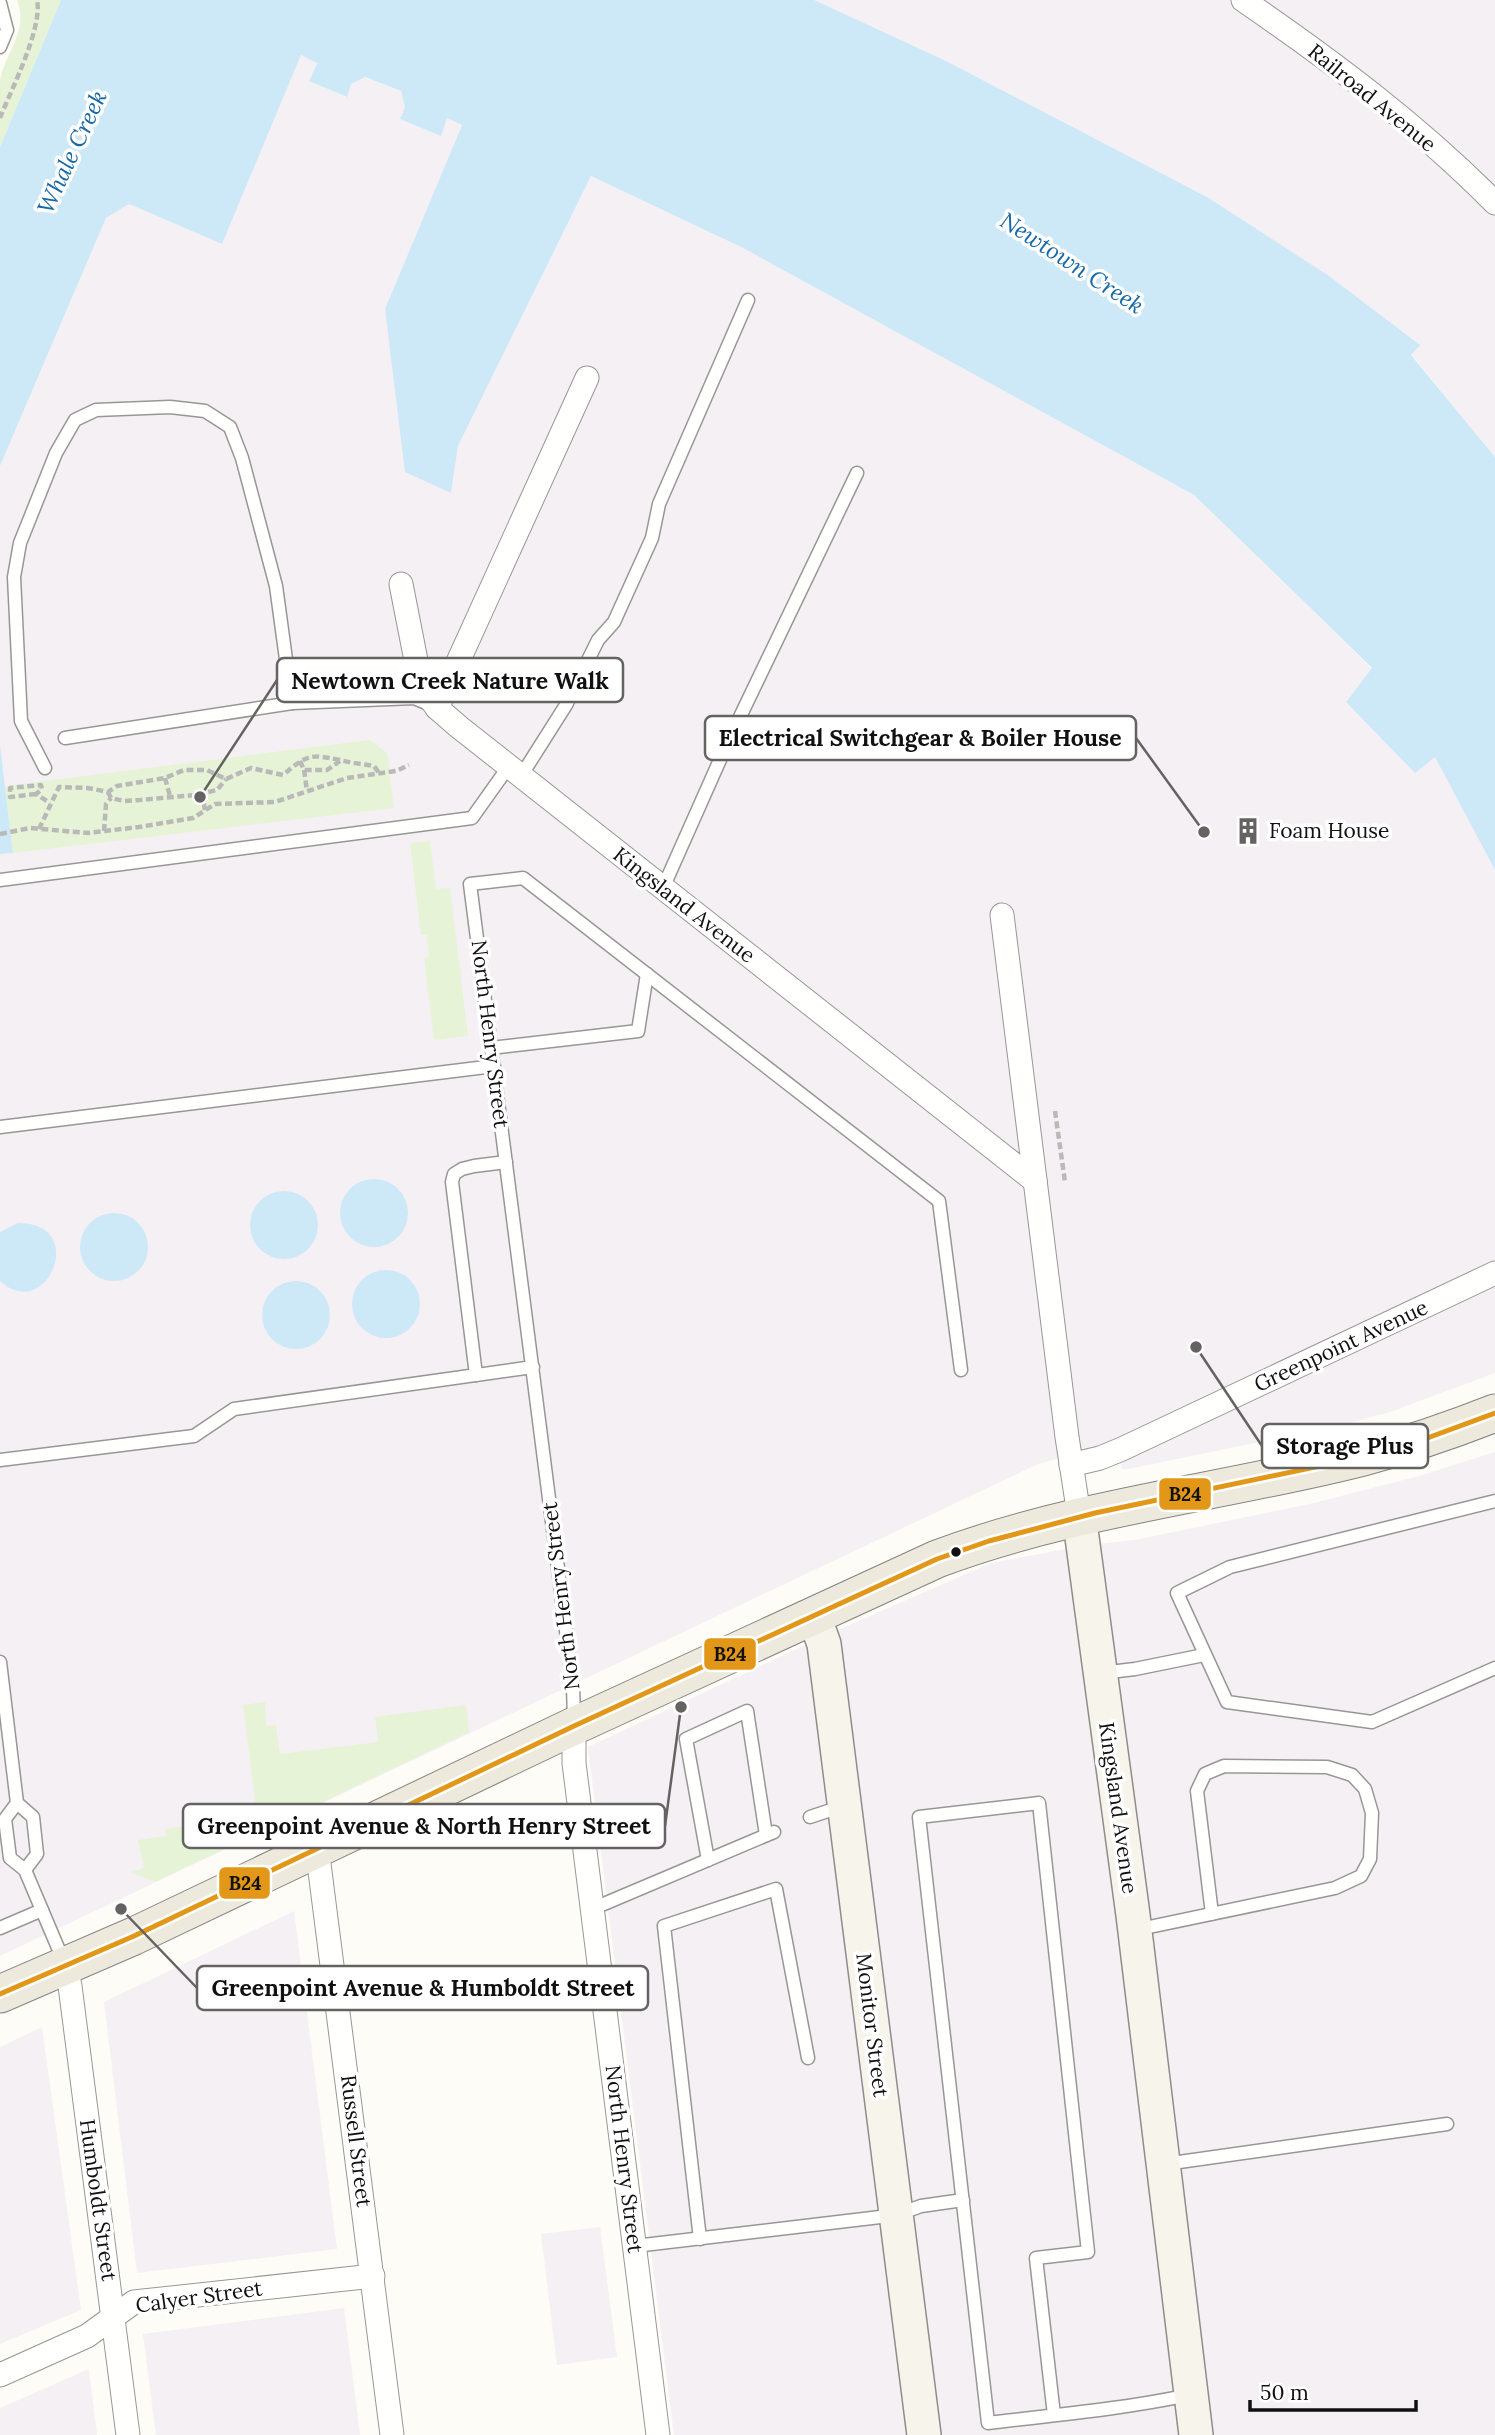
<svg xmlns="http://www.w3.org/2000/svg" width="1495" height="2435" viewBox="0 0 1495 2435" font-family="Lora,serif">
  <style>
    .industrial { fill: #f5f0f3 }
    .green { fill: #e7f3d7 }
    .water { fill: #cde8f7 }
    .lines { fill: none; stroke-linecap: round; stroke-linejoin: round }
    .lane-casing { stroke: #979795; stroke-width: 15 }
    .street-casing { stroke: #979795; stroke-width: 25 }
    .secondary-casing { stroke: #8e8d8b; stroke-width: 36 }
    .primary-casing { stroke: #858482; stroke-width: 39 }
    .path { stroke: #b9b9b8; stroke-width: 4.5; stroke-dasharray: 7 3.5; stroke-linecap: butt }
    .lane { stroke: #fffffe; stroke-width: 12 }
    .street { stroke: #fffffe; stroke-width: 23 }
    .secondary { stroke: #f6f4eb; stroke-width: 33 }
    .primary { stroke: #ede9dc; stroke-width: 37 }
    .bus-1-casing { stroke: #fff; stroke-width: 10 }
    .bus-1 { stroke: #e39719; stroke-width: 5 }
    .bus-dot { fill: #111; stroke: #fff; stroke-width: 2.5 }
    .labels { text-anchor: middle; stroke-width: 7; stroke-linejoin: round; paint-order: stroke }
    .street-label { font-size: 21px; fill: #111; stroke: #fff }
    .poi-label { font-size: 21px; fill: #111; stroke: #fff; text-anchor: start }
    .water-label { font-size: 23px; font-style: italic; fill: #1768a6; stroke: #fff }
    .leader { fill: none; stroke: #646362; stroke-width: 2.5 }
    .callout-dot { fill: #646362; stroke: #fff; stroke-width: 2.5 }
    .callout { fill: #fff; stroke: #646362; stroke-width: 2.5 }
    .callout-label { font-size: 23px; text-anchor: middle; font-weight: bold; fill: #111 }
    .line-badge { stroke: #fff; stroke-width: 2.5 }
    .pale-badge-label { font-size: 19px; text-anchor: middle; font-weight: bold; fill: #111 }
  </style>
  <rect width="100%" height="100%" fill="#fdfcf7"/>
  <g class="industrial">
    <polygon points="810,0 1495,0 1495,457 1411,354 1419,345 1207,197 946,61"/>
    <polygon points="301,55 317,62 309,81 346,97 351,84 364,77 401,91 405,107 400,119 440,135 447,118 462,125 385,309 451,493 458,446 591,176 743,248 1194,495 1372,669 1346,701 1435,756 1495,870 1495,1373 1390,1412 1338,1426 1123,1470 1112,1444 1038,1464 0,1956 0,854 13,852 0,745 0,466 106,218 129,204 222,244"/>
    <polygon points="1495,1452 1495,2435 674,2435 588,1747 822,1637 991,1563 1088,1545 1135,1540 1314,1503 1419,1476"/>
    <polygon points="294,1911 337,2249 137,2273 104,2002"/>
    <polygon points="42,2027 81,2310 0,2344 0,2047"/>
    <polygon points="600,2227 617,2357 557,2365 541,2234"/>
    <polygon points="344,2308 360,2435 156,2435 143,2334"/>
    <polygon points="89,2369 97,2435 0,2435 0,2408"/>
  </g>
  <g class="green">
    <path d="M17 0H61L0 147C0 128 0 97 0 80 6 51 29 31 17 0Z"/>
    <polygon points="370,740 387,753 394,808 13,853 5,786"/>
    <polygon points="430,841 436,889 450,888 468,1036 434,1040 424,958 429,957 427,935 421,935 410,843"/>
    <polygon points="265,1702 266,1726 276,1725 280,1754 378,1742 375,1717 466,1705 469,1732 155,1882 131,1872 144,1868 138,1840 166,1836 165,1829 257,1816 243,1705"/>
  </g>
  <g class="water">
    <polygon points="61,0 814,0 946,61 1207,197 1329,276 1420,345 1411,355 1495,457 1495,870 1435,757 1415,773 1346,702 1372,668 1194,495 743,248 591,176 458,446 451,493 405,472 385,309 462,125 447,118 441,136 400,119 405,107 401,91 365,77 351,84 347,97 309,81 317,63 301,55 222,244 129,204 106,218 0,466 0,147"/>
    <polygon points="0,745 13,853 0,854"/>
    <circle cx="374" cy="1213" r="34"/>
    <circle cx="284" cy="1225" r="34"/>
    <circle cx="114" cy="1247" r="34"/>
    <path d="M18 1223C90 1223 46 1324 0 1281V1232Z"/>
    <circle cx="386" cy="1304" r="34"/>
    <circle cx="296" cy="1315" r="34"/>
  </g>
  <g class="lines">
    <defs>
      <g id="lane">
        <polyline points="0,3 7,30 0,47"/>
        <polyline points="65,738 292,703"/>
        <polyline points="45,768 21,721 14,577 20,543 56,453 75,420 96,410 170,407 205,411 230,427 242,458 276,586 292,703 414,698 431,705"/>
        <polyline points="521,776 566,705 598,640 614,622 652,538 659,504 748,300"/>
        <polyline points="0,880 472,818 509,766"/>
        <polyline points="663,888 727,744 857,473"/>
        <polyline points="491,1048 638,1031 647,974"/>
        <polyline points="0,1127 494,1066"/>
        <polyline points="476,1375 452,1182 454,1174 462,1169 474,1166 506,1162"/>
        <polyline points="0,1460 194,1436 234,1409 533,1367"/>
        <polyline points="1495,1501 1230,1567 1177,1593 1227,1702 1372,1722 1495,1668"/>
        <polyline points="0,1662 17,1803 33,1817 37,1854 25,1870"/>
        <polyline points="1101,1673 1135,1669 1204,1655"/>
        <polyline points="574,1722 573,1685 470,884 523,878 939,1201 961,1370"/>
        <polyline points="17,1803 5,1819 10,1858 25,1870 64,1962"/>
        <polyline points="810,1817 843,1806"/>
        <polyline points="708,1860 686,1739 747,1711 766,1835"/>
        <polyline points="592,1909 774,1832"/>
        <polyline points="0,1928 42,1910"/>
        <polyline points="1135,1930 1335,1888 1361,1876 1370,1859 1372,1813 1365,1789 1352,1775 1327,1767 1224,1766 1205,1774 1197,1791 1212,1914"/>
        <polyline points="1165,2164 1447,2124"/>
        <polyline points="700,2239 664,1926 776,1889 808,2058"/>
        <polyline points="635,2246 872,2218 896,2215 921,2206 963,2200"/>
        <path d="M1054 2415 1036 2258 1088 2252 1039 1803 919 1817 988 2423C1055 2415 1123 2409 1189 2395"/>
      </g>
      <g id="street">
        <path d="M1243 0C1332 61 1419 126 1495 203"/>
        <polyline points="401,584 421,686 437,708 459,727 1035,1181"/>
        <polyline points="437,708 587,378"/>
        <polyline points="1002,915 1067,1437 1079,1515"/>
        <polyline points="1071,1465 1100,1458 1122,1449 1495,1273"/>
        <polyline points="574,1726 574,1763 658,2435"/>
        <polyline points="317,1848 392,2435"/>
        <polyline points="66,1965 70,1986 128,2435"/>
        <polyline points="0,2375 87,2336 134,2302 373,2276"/>
      </g>
      <g id="secondary">
        <polyline points="1079,1515 1133,1915 1196,2435"/>
        <polyline points="814,1616 824,1644 924,2435"/>
      </g>
      <path id="primary" d="M0 1994 134 1936 574 1726 937 1559C1076 1507 1221 1493 1363 1457 1408 1445 1452 1430 1495 1413"/>
    </defs>
    <use href="#lane" class="lane-casing"/>
    <use href="#street" class="street-casing"/>
    <use href="#secondary" class="secondary-casing"/>
    <use href="#primary" class="primary-casing"/>
    <g class="path">
      <path d="M0 118C11 90 43 28 37 0"/>
      <polyline points="300,761 304,770 327,770 340,761"/>
      <polyline points="304,770 307,791"/>
      <polyline points="165,778 170,796"/>
      <polyline points="108,792 111,798 124,801 140,800 195,795 217,790 226,779"/>
      <polyline points="202,793 205,810"/>
      <polyline points="36,794 10,797 10,788 41,785 42,789 36,794 50,803"/>
      <path d="M39 829 59 787 88 788 108 792 117 786 165 778 184 770H207L226 779 251 768 283 775C308 754 310 754 340 760 351 763 363 764 374 766L379 773"/>
      <polyline points="104,831 106,804 111,798"/>
      <polyline points="0,834 30,828 88,833 139,827 193,818 215,804 275,802 347,778 396,771 409,765"/>
      <polyline points="1055,1111 1065,1182"/>
    </g>
    <use href="#lane" class="lane"/>
    <use href="#street" class="street"/>
    <use href="#secondary" class="secondary"/>
    <use href="#primary" class="primary"/>
    <defs>
      <polyline id="bus-1" points="0,1994 134,1936 574,1726 937,1559 989,1541 1095,1513 1363,1457 1430,1437 1495,1413"/>
    </defs>
    <use href="#bus-1" class="bus-1-casing"/>
    <use href="#bus-1" class="bus-1"/>
  </g>
  <defs>
    <symbol id="building-bare" viewBox="-9 -9 18 18"><path d="M-4-6H4V6H1V3H-1V6H-4ZM-2.5-4.3h1.7v1.8h-1.7ZM.8-4.3h1.7v1.8H.8ZM-2.5-1h1.7V.8h-1.7ZM.8-1h1.7V.8H.8Z" fill="#646362" stroke="#fff" stroke-width="2.5" paint-order="stroke"/></symbol>
  </defs>
  <g fill-rule="evenodd">
    <use href="#building-bare" x="1229" y="812" width="38" height="38"/>
  </g>
  <circle class="bus-dot" cx="956" cy="1552" r="6"/>
  <g class="labels">
    <g class="street-label">
      <text transform="translate(1372 98) rotate(39)" y="7">Railroad Avenue</text>
      <text transform="translate(684 905) rotate(38)" y="7">Kingsland Avenue</text>
      <text transform="translate(490 1034) rotate(83)" y="7">North Henry Street</text>
      <text transform="translate(1341 1346) rotate(-25)" y="7">Greenpoint Avenue</text>
      <text transform="translate(561 1596) rotate(-97)" y="7">North Henry Street</text>
      <text transform="translate(1118 1808) rotate(82)" y="7">Kingsland Avenue</text>
      <text transform="translate(872 2025) rotate(83)" y="7">Monitor Street</text>
      <text transform="translate(356 2141) rotate(83)" y="7">Russell Street</text>
      <text transform="translate(624 2159) rotate(83)" y="7">North Henry Street</text>
      <text transform="translate(98 2200) rotate(82)" y="7">Humboldt Street</text>
      <text transform="translate(199 2297) rotate(-8)" y="7">Calyer Street</text>
    </g>
    <g class="poi-label">
      <text x="1269" y="838">Foam House</text>
    </g>
    <g class="water-label">
      <text transform="translate(72 152) rotate(-65)" y="8">Whale Creek</text>
      <text transform="translate(1072 263) rotate(33)" y="8">Newtown Creek</text>
    </g>
  </g>
  <path class="leader" d="M200 797L277 680M1204 832L1136 738M1196 1347L1262 1446M681 1707L665 1826M121 1909L197 1988"/>
  <g class="callout-dot">
    <circle cx="200" cy="797" r="7"/>
    <circle cx="1204" cy="832" r="7"/>
    <circle cx="1196" cy="1347" r="7"/>
    <circle cx="681" cy="1707" r="7"/>
    <circle cx="121" cy="1909" r="7"/>
  </g>
  <g class="callout">
    <rect x="277" y="658" width="346" height="44" rx="7"/>
    <rect x="705" y="716" width="431" height="44" rx="7"/>
    <rect x="1262" y="1424" width="166" height="44" rx="7"/>
    <rect x="183" y="1804" width="482" height="44" rx="7"/>
    <rect x="197" y="1966" width="451" height="44" rx="7"/>
  </g>
  <g class="callout-label">
    <text x="450" y="689">Newtown Creek Nature Walk</text>
    <text x="920" y="746">Electrical Switchgear &amp; Boiler House</text>
    <text x="1345" y="1454">Storage Plus</text>
    <text x="424" y="1834">Greenpoint Avenue &amp; North Henry Street</text>
    <text x="423" y="1996">Greenpoint Avenue &amp; Humboldt Street</text>
  </g>
  <g class="line-badge">
    <rect x="1158" y="1477" width="54" height="34" rx="7" fill="#e39719"/>
    <rect x="703" y="1637" width="54" height="34" rx="7" fill="#e39719"/>
    <rect x="218" y="1866" width="53" height="34" rx="7" fill="#e39719"/>
  </g>
  <g class="pale-badge-label">
    <text x="1185" y="1501">B24</text>
    <text x="730" y="1661">B24</text>
    <text x="245" y="1890">B24</text>
  </g>
  <path d="M1250 2400v10h166v-10" fill="none" stroke="#111111" stroke-width="3.5"/>
  <text x="1260" y="2400" font-size="21" fill="#111111" stroke="#ffffff" stroke-width="5" paint-order="stroke">50 m</text>
</svg>
